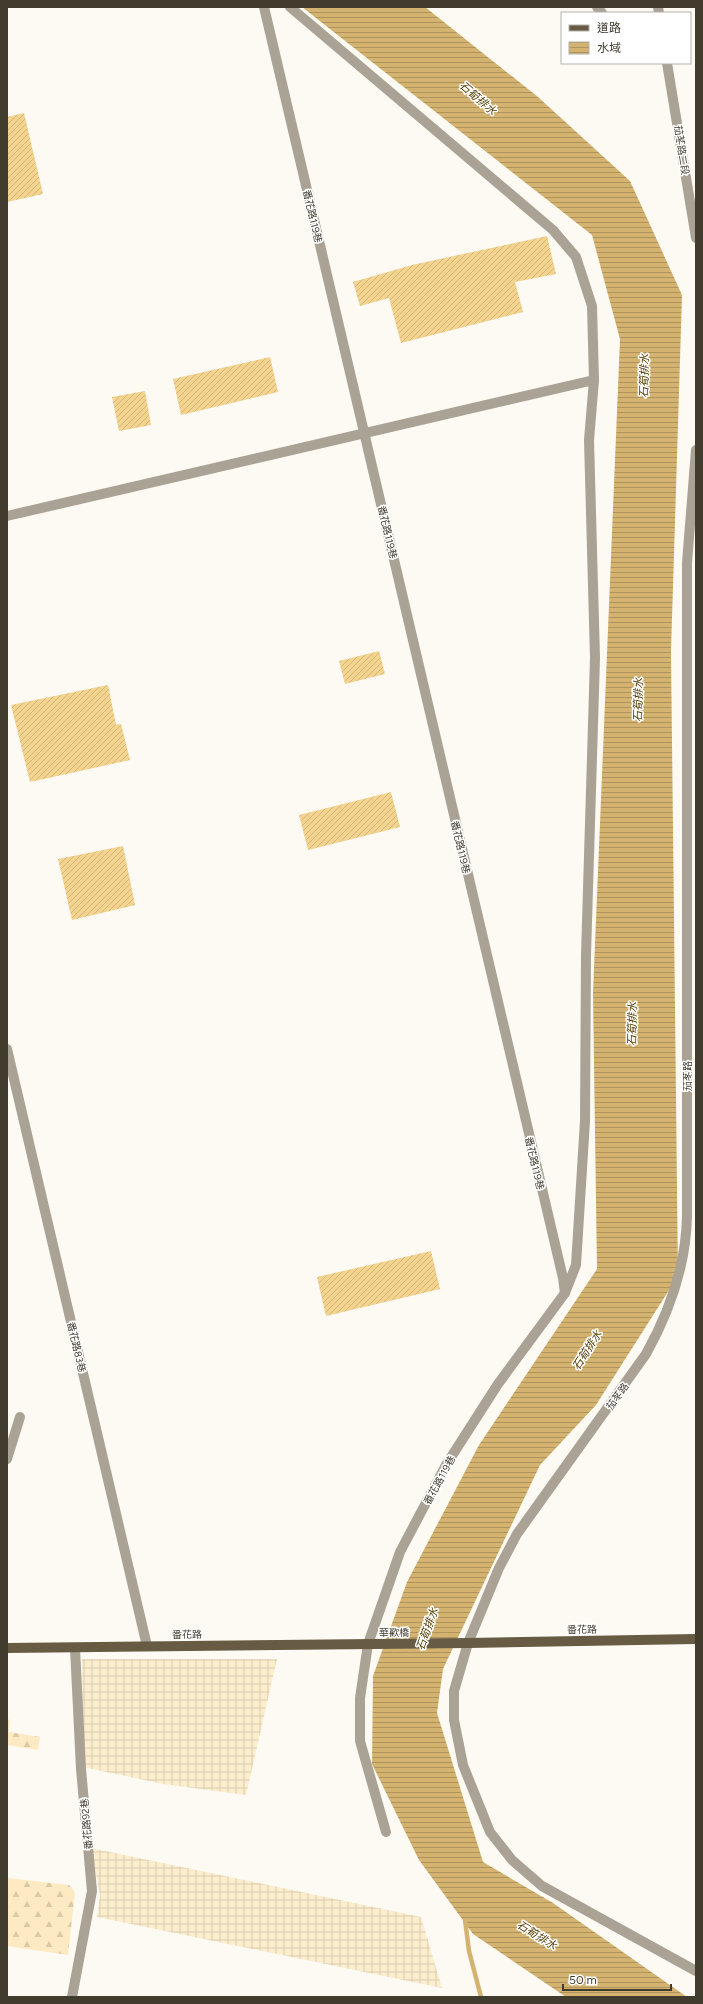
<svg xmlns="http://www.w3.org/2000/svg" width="703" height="2004" viewBox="0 0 703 2004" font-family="Figtree,'Noto Sans TC',sans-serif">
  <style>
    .industrial { fill: url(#industrial-grid) }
    .forest { fill: url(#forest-firs) }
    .water { fill: url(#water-rules) }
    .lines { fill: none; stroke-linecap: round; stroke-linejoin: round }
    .stream { stroke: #d4b370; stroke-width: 4.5 }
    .building { fill: url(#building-hatch) }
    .minor { stroke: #a9a295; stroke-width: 10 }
    .major { stroke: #675b43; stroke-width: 10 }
    .labels { text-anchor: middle; stroke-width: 3; stroke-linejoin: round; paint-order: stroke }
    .street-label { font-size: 10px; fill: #423c2f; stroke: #fff }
    .water-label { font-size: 11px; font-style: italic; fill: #513b01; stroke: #fff }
  </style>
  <defs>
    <pattern id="industrial-grid" width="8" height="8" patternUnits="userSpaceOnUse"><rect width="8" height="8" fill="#fcedcd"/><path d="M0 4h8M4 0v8" fill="none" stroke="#d9ccb0"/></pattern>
    <pattern id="forest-firs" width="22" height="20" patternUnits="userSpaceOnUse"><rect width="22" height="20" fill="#feeac2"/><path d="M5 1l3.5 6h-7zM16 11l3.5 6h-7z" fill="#dbcaa7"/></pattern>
    <pattern id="water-rules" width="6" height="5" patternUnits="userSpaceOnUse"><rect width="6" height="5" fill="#d4b370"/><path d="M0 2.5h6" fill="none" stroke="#ae935c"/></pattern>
    <pattern id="building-hatch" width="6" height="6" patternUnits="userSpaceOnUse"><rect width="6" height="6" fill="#f4d38f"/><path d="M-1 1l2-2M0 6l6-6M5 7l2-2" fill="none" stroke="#d2b67c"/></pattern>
  </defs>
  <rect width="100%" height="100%" fill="#fdfaf3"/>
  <g class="industrial">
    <polygon points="82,1659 277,1659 246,1795 163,1784 83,1767"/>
    <polygon points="91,1848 421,1917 442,1988 97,1917 100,1895"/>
  </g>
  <g class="forest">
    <polygon points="7,1719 10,1720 9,1732 40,1737 38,1750 7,1745"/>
    <polygon points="7,1878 69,1885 75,1892 68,1955 7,1946"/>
  </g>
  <polygon class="water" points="302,7 425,7 538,97 630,181 682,295 671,651 678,1276 596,1405 540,1465 443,1669 437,1713 483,1862 553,1903 687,1997 566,1997 473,1934 419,1860 372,1764 373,1676 407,1582 479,1445 597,1269 593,993 620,339 592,235"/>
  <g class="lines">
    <polyline class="stream" points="465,1920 469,1951 481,1997"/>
  </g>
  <g class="building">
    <polygon points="24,113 43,194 7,202 7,117"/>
    <polygon points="547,236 556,274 515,282 523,312 401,343 389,298 360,306 353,282 412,265"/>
    <polygon points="270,357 278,392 181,415 173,379"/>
    <polygon points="145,391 151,425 119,431 112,397"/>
    <polygon points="379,651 385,674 345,684 339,661"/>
    <polygon points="108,685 116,725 121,724 130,760 30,782 11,705"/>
    <polygon points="391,792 400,827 308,850 299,815"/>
    <polygon points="123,846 135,905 72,920 58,859"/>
    <polygon points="431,1251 440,1289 326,1316 317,1277"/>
  </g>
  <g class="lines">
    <g class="minor">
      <polyline points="264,7 563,1278 565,1293"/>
      <polyline points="290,7 553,230 576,257 592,306 594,380 589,440 595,658 586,955 585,1121 576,1265 565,1293 498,1384 446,1465 400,1552 368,1644 360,1698 360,1741 386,1832"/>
      <polyline points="597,7 602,13"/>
      <polyline points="658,7 659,13"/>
      <polyline points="667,63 696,238"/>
      <path d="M696 450 687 563V1216C686 1266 670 1311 646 1354L517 1534 499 1568 468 1643 454 1691V1720L463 1765 490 1832 512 1860 542 1886 696 1971"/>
      <polyline points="7,516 594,380"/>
      <polyline points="7,1049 147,1646"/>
      <polyline points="7,1459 20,1417"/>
      <polyline points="72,1997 92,1891 81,1769 75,1648"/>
    </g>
    <polyline class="major" points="7,1648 468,1643 696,1639"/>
  </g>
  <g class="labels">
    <g class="street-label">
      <text transform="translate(682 150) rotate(81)" y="4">茄苳路二段</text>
      <text transform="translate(313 216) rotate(77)" y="4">番花路119巷</text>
      <text transform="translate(388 532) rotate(77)" y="4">番花路119巷</text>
      <text transform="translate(461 847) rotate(77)" y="4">番花路119巷</text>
      <text transform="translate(687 1076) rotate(-90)" y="4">茄苳路</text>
      <text transform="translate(535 1163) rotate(77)" y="4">番花路119巷</text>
      <text transform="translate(77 1347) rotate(77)" y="4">番花路83巷</text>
      <text transform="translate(617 1396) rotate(-54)" y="4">茄苳路</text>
      <text transform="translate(439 1480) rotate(-61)" y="4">番花路119巷</text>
      <text transform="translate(582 1629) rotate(-1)" y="4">番花路</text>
      <text x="394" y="1636">華歡橋</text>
      <text transform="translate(187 1634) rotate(-1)" y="4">番花路</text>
      <text transform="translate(86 1824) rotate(-95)" y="4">番花路92巷</text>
    </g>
    <g class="water-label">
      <text transform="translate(478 98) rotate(41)" y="4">石筍排水</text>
      <text transform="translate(644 376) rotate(-89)" y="4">石筍排水</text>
      <text transform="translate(638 700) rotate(-89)" y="4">石筍排水</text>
      <text transform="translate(632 1024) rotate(-89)" y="4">石筍排水</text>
      <text transform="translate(587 1350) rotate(-57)" y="4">石筍排水</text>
      <text transform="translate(427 1629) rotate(-70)" y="4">石筍排水</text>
      <text transform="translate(537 1935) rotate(32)" y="4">石筍排水</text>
    </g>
  </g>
  <rect width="703" height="2004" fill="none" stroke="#423c2f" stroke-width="16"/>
  <rect x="561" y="12" width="130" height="52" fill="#ffffff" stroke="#b3b1ac"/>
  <rect x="569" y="25" width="20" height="6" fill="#675b43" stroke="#b3b1ac"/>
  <text x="597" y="32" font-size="12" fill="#423c2f">道路</text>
  <rect x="569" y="42" width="20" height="12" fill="url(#water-rules)" stroke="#b3b1ac"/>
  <text x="597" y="52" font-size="12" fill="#423c2f">水域</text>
  <path d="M563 1984v6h108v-6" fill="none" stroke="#423c2f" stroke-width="2"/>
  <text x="569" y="1984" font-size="12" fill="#423c2f" stroke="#ffffff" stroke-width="3" paint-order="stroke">50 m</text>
</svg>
